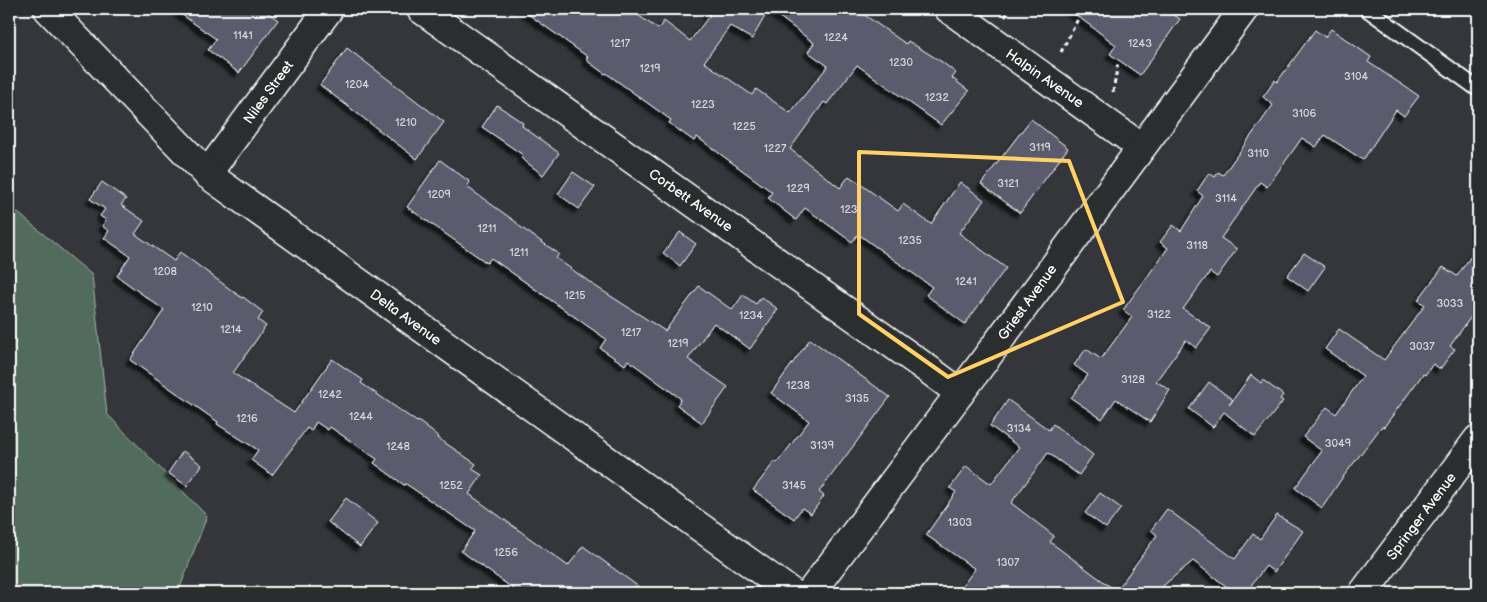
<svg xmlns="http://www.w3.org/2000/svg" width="1487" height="602" viewBox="0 0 1487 602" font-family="'Balsamiq Sans',sans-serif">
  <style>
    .green { fill: #516c5c; stroke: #a8b6ae }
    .building { fill: #5a5b6d; stroke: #fff; fill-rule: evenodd; filter: url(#shadow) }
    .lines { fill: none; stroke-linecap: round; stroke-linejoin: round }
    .lane-casing { stroke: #fff; stroke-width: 18 }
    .street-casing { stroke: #fff; stroke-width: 31 }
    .secondary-casing { stroke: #fff; stroke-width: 31 }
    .path { stroke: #fff; stroke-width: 3; stroke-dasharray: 4 4; stroke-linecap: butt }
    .lane { stroke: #2a2d2e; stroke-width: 14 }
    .street { stroke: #2a2d2e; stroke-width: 28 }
    .secondary { stroke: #2a2d2e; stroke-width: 28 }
    .marked { fill: none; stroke: #ffd166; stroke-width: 4; stroke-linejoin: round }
    .labels { text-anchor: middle; stroke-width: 4; stroke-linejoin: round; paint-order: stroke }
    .number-label { font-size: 11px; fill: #d6d6da }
    .street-label { font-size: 14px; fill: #fff; stroke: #2a2d2e }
  </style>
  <defs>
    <filter id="shadow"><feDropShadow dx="-4.5" dy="4.5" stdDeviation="1" flood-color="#0009"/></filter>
  </defs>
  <rect width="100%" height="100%" fill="#34363b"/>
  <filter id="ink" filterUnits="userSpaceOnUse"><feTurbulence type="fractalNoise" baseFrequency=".02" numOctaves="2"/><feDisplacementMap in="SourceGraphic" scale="10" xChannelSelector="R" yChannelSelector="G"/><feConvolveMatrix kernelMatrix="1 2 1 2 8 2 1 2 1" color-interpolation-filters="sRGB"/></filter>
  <g filter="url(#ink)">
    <polygon class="green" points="11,207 92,275 107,414 207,516 178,593 9,593 9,209"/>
    <g class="building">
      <polygon points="174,9 263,9 278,20 239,73 208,50 216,39"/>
      <path d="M521 9H629L658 29 664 21 690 41 710 15 699 9H856L906 44 908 41 942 62 956 73 952 78 969 91 941 125 857 65 827 104 824 102 790 149 840 188 849 176 898 211 903 204 931 224 960 182 984 200 959 233 1006 268 965 324 926 295 932 287 858 234 852 242 805 208 796 220 768 198 772 192 697 137 694 141 669 123 671 120 606 73 605 74 586 60 588 57ZM769 9 814 43 808 52 828 66 790 113 756 89 752 95 704 62 730 26 752 39Z"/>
      <polygon points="1068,9 1165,9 1180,19 1140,75 1110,54 1116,45"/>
      <polygon points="1331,29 1371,57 1368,62 1419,96 1404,116 1396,110 1363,160 1325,135 1316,147 1302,138 1267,187 1260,182 1221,238 1237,249 1217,277 1210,272 1183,309 1211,328 1196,348 1186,340 1156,381 1170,390 1150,422 1116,399 1102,419 1071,398 1088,375 1074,365 1086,349 1101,359 1132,317 1123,310 1168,248 1160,242 1173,225 1181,231 1203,196 1197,191 1209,173 1215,177 1218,172 1223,175 1273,105 1263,97 1275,80 1277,82 1315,30 1325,37"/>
      <polygon points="347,48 444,122 417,159 320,85"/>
      <polygon points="497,105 523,123 522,126 559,153 543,175 521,158 523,155 482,127"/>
      <polygon points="1031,119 1068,148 1020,213 981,184"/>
      <polygon points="440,160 470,182 467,187 516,222 519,226 559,254 556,258 595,286 665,331 699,286 732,310 743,295 756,304 761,297 778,309 750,349 714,323 688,359 728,387 702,423 677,405 681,399 628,360 625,365 600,348 606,339 491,258 487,263 407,207"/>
      <polygon points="573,172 595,187 579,209 558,194"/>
      <polygon points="102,182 126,199 121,205 144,221 135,234 174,261 180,252 242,298 243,297 263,312 258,320 266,326 233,373 294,413 332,359 363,380 361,383 417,422 418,421 439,437 438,438 476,464 472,469 482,475 469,494 568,566 583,546 647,593 519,593 461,551 475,531 406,484 404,485 374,463 377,459 330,427 328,430 316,422 311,431 307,428 272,475 251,460 258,450 217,424 218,422 130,360 164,310 117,276 130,256 104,238 109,231 102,226 106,220 100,216 105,209 90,199"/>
      <polygon points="680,232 696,244 680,266 663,253"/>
      <polygon points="1478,246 1478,307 1450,346 1455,349 1440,369 1433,364 1425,375 1423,374 1384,427 1382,426 1340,481 1322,508 1295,488 1322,451 1303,437 1327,407 1336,414 1363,376 1325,349 1339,329 1384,360 1425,305 1418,300 1443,267 1457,276"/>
      <polygon points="1304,253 1325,267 1308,291 1287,276"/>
      <polygon points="810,339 890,397 819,492 824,496 811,514 802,508 794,519 753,490 775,461 777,463 809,421 771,393"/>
      <polygon points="1251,375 1261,383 1263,380 1283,395 1280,399 1283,401 1255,437 1224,412 1213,427 1189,409 1209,382 1233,400 1229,405"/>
      <polygon points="1008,400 1049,430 1053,424 1093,455 1079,475 1048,453 1011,503 1054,536 1050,542 1116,591 1157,535 1151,530 1167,509 1235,559 1253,534 1260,539 1277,515 1303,531 1274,572 1266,566 1245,593 1235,593 1193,561 1164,585 1158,593 957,593 975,569 926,535 956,492 950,488 966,466 991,484 1019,447 990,426"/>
      <polygon points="183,451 202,465 187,486 168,473"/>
      <polygon points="1100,493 1121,508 1106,528 1085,513"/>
      <polygon points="346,498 378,523 360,547 328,522"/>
    </g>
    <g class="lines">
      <defs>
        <polyline id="lane" points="1367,9 1478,89"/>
        <g id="street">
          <polyline points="421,9 929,370 960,393"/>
          <polyline points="949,9 1141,147"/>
          <polyline points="207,174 329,9"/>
          <polyline points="810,593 975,373 1244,9"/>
          <polyline points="1363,593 1478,439"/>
        </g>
        <polyline id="secondary" points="48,9 207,174 792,593"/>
      </defs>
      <use href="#lane" class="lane-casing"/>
      <use href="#street" class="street-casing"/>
      <use href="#secondary" class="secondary-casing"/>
      <g class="path">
        <polyline points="1005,17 1010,9"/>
        <polyline points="1061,52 1078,19"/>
        <polyline points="1113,92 1118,63"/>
      </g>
      <use href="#lane" class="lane"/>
      <use href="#street" class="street"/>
      <use href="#secondary" class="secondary"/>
    </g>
  </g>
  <path class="marked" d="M859 152 1069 161 1123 302 948 377 859 314Z"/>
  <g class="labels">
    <g class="number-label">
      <text x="243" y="39">1141</text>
      <text x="836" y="41">1224</text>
      <text x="620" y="47">1217</text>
      <text x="1140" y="47">1243</text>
      <text x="901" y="66">1230</text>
      <text x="650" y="72">1219</text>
      <text x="1356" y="80">3104</text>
      <text x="357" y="88">1204</text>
      <text x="937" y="101">1232</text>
      <text x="703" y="108">1223</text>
      <text x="1304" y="117">3106</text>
      <text x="406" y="126">1210</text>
      <text x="744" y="130">1225</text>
      <text x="1040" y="151">3119</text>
      <text x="775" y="152">1227</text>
      <text x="1258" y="157">3110</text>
      <text x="1008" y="187">3121</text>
      <text x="798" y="192">1229</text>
      <text x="439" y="198">1209</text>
      <text x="1226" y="202">3114</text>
      <text x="851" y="213">1231</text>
      <text x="487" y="232">1211</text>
      <text x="910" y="244">1235</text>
      <text x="1197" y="249">3118</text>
      <text x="519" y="256">1211</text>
      <text x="165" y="275">1208</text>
      <text x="966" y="285">1241</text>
      <text x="575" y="299">1215</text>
      <text x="1450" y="307">3033</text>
      <text x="202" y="311">1210</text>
      <text x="1159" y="318">3122</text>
      <text x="751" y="319">1234</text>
      <text x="231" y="333">1214</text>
      <text x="631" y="336">1217</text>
      <text x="678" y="347">1219</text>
      <text x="1422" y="350">3037</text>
      <text x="1133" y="383">3128</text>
      <text x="798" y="389">1238</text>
      <text x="330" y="398">1242</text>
      <text x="857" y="402">3135</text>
      <text x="361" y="420">1244</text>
      <text x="247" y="422">1216</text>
      <text x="1019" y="432">3134</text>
      <text x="1338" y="447">3049</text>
      <text x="822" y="449">3139</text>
      <text x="398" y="450">1248</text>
      <text x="451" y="489">1252</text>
      <text x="794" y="489">3145</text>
      <text x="960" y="526">1303</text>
      <text x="506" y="556">1256</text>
      <text x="1008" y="566">1307</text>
    </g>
    <g class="street-label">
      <text transform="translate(1045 78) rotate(35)" y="5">Halpin Avenue</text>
      <text transform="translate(268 92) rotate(-54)" y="5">Niles Street</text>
      <text transform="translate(691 200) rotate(35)" y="5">Corbett Avenue</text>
      <text transform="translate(1027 302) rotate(-54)" y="5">Griest Avenue</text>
      <text transform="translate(406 317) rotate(36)" y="5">Delta Avenue</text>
      <text transform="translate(1421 516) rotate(-53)" y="5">Springer Avenue</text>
    </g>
  </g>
  <rect width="1487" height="602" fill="none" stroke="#2a2d2e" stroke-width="30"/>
  <rect x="15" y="15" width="1457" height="572" fill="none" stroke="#fff" stroke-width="2" filter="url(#ink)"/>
</svg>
